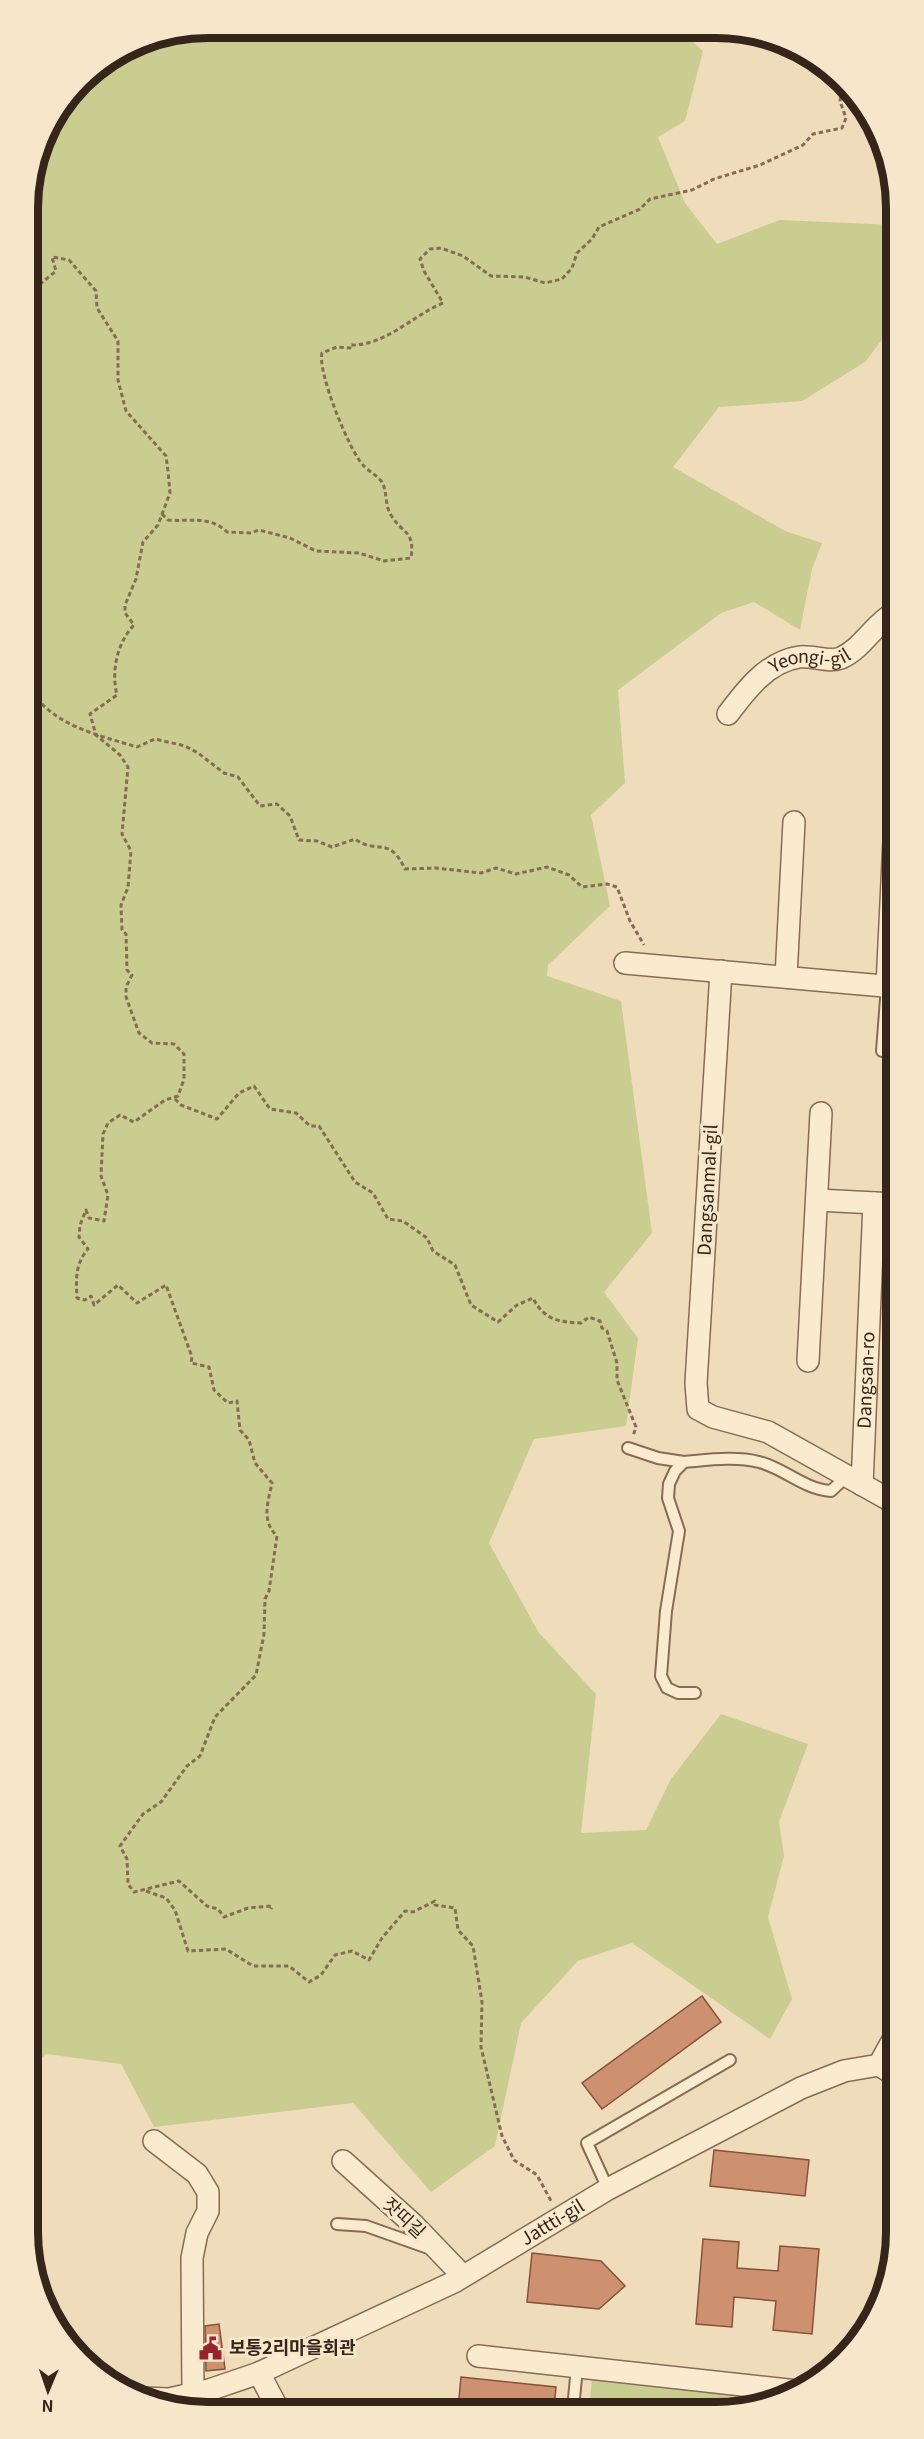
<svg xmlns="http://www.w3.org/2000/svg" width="924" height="2439" viewBox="0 0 924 2439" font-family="Georgia,'Noto Sans KR',serif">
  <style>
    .green { fill: #c9cd90 }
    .building { fill: #ce9170; stroke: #86533a; stroke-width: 1.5 }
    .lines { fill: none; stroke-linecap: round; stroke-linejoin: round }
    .lane-casing { stroke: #866c55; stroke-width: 14 }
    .street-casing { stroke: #866c55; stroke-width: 24 }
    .path { stroke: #866c55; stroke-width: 3; stroke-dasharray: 4.5 3; stroke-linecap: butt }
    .lane { stroke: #faeace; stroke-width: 10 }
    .street { stroke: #faeace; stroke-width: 21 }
    .labels { text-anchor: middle; stroke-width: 6; stroke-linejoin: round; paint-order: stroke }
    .street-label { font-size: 18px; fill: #35251a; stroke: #f6e7cb }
    .poi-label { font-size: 18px; font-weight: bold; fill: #35251a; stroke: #f6e7cb; text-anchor: start }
    .rim { fill: none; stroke: #35251a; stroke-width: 8 }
  </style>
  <rect width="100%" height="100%" fill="#efdcbb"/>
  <g class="green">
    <polygon points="207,27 680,30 703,51 685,121 658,137 685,203 717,244 780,220 894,225 894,324 865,362 802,401 719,407 673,467 785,531 822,543 812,569 800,630 754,602 721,613 618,690 625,783 591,815 610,906 548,965 547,976 621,1001 652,1233 604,1292 638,1338 626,1426 534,1439 489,1543 539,1633 596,1694 581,1833 646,1830 671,1779 721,1714 808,1744 779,1822 784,1856 768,1917 792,1999 770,2039 632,1943 578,1961 521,2023 495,2146 431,2192 353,2103 154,2127 121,2064 46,2054 30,2069 27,195 45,128 88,72 139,41"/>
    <polygon points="592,2379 775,2397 775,2400 752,2408 589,2409"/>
  </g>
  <g class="building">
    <polygon points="702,1996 721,2022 602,2109 582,2083"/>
    <polygon points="714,2150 809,2160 805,2196 710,2186"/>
    <polygon points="703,2239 739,2242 737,2268 778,2271 780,2246 819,2249 812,2334 773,2330 776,2301 734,2297 732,2327 696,2324"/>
    <polygon points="532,2253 601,2261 625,2286 599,2309 527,2302"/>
    <polygon points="219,2324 225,2369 206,2371 205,2326"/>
    <polygon points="461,2377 556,2387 554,2409 458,2409"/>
  </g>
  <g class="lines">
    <defs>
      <g id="lane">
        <polyline points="882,1051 887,986"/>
        <polyline points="628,1448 658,1458 684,1462"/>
        <path d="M695 1693H678L667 1688 661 1676 666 1611 679 1531 668 1498 669 1484 675 1471 684 1462C708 1460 735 1456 759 1462 784 1468 803 1489 831 1491L847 1476"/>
        <polyline points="608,2189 587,2143 730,2060"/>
        <polyline points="337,2224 366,2226 428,2248"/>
        <polyline points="573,2409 577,2367"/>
      </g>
      <g id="street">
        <path id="s1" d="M728 714C746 690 767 662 799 657 812 655 829 663 841 658 863 648 874 624 894 613"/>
        <polyline points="625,963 895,987"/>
        <polyline points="721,971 696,1383 698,1409 713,1417 768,1432 895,1503"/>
        <polyline points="786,977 794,822"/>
        <polyline points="887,986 894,840"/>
        <polyline points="817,1200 895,1204"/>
        <polyline points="808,1361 821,1113"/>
        <path id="s2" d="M862 1485 874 1203"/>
        <polyline points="879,2065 896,2076"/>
        <polyline points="154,2141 197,2174 208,2192 208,2211 197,2233 192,2258 193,2393"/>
        <polyline points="343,2161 414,2225 463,2276"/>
        <polyline points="478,2356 797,2391"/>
        <polyline points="259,2373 278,2409"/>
        <path id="s3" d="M143 2398 169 2399 209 2390 259 2373 454 2282 608 2189 801 2088 844 2071 879 2065 896 2034"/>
      </g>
    </defs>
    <use href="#lane" class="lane-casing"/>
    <use href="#street" class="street-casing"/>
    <g class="path">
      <path d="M28 294 56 271 52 257 69 260 96 291 97 308 118 341V380L126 411 166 456 168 471 170 493 158 525 143 542 136 579 125 605V613L134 625C117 643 111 671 117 695L90 714 96 735 120 755 128 767 122 834 131 851 128 887 121 905 122 930 126 934 127 970 132 975 126 987V997L139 1033 152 1043 174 1044 184 1054V1079L178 1096 165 1100 134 1122 120 1115 108 1123 103 1134 101 1176 108 1195 104 1221 89 1218 86 1210 80 1225 79 1237 88 1249C75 1264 76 1279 77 1298L85 1300 91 1296 94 1305 118 1285 137 1303 166 1285 192 1357 191 1363 209 1367 214 1390 228 1403 237 1401 240 1430 249 1440 255 1463 272 1483C268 1502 261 1521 277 1536L269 1591 265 1599 264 1634 256 1675 215 1717 200 1756 187 1766 161 1802 143 1814 120 1846 127 1859 128 1884 134 1892 179 1881 207 1906 218 1909 224 1917 248 1908 272 1906 271 1909"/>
      <path d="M28 296C32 316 41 330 28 349"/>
      <path d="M162 514 168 520C191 522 209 515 227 532L251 533 259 530 290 538 316 551 359 553 384 561 411 558C415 530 403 535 391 515 385 506 387 493 383 484 380 477 368 471 363 465 349 450 317 371 322 353L337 347 350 348V345C385 346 412 316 443 303L424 271 420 259 430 249 441 248 463 256 491 276 525 277 545 283 562 279 572 268 577 253 592 239 599 227 640 209 650 199 692 190 714 179 760 165 803 145 813 134 842 128 846 118 840 101 844 79"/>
      <path d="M28 686C52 726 95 734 137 747L155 739 185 746 198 753 224 773 238 777 260 806 277 804 290 816 299 840 317 841 332 847 355 839C377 855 389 835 405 869L436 868 481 873 496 868 516 874 547 867 569 875 582 887 607 884 617 887 630 921 644 945"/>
      <path d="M175 1099 181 1105 217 1119 239 1093 254 1086 270 1109 296 1113 310 1126H319L355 1182 373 1193 388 1219 403 1221 427 1238 433 1251 455 1265 471 1305 498 1322 517 1305 533 1298C544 1320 559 1322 581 1323L589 1317 600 1321 602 1328 607 1331 617 1363V1380L636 1427 633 1436"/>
      <polyline points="146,1891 166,1898 175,1910 188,1951 226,1949 253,1966 289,1966 309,1982 321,1975 335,1955 352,1951 369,1960 382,1938 405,1911 413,1912 435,1901 435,1905 455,1908 458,1930 473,1946 482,2002 481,2047 502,2136 514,2160 537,2175 551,2201"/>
    </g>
    <use href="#lane" class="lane"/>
    <use href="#street" class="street"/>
  </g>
  <defs>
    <symbol id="civic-bare" viewBox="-9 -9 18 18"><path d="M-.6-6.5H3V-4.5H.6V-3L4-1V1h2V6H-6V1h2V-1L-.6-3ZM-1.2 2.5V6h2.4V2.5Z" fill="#97232c" stroke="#f6e7cb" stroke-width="2.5" paint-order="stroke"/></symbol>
  </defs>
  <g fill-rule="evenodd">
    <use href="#civic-bare" x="194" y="2332" width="33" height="33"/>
  </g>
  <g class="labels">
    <g class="street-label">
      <text dy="6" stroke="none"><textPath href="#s1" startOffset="104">Yeongi-gil</textPath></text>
      <text transform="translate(708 1190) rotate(-87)" y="6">Dangsanmal-gil</text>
      <text dy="6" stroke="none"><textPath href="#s2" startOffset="105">Dangsan-ro</textPath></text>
      <text transform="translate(404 2218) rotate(43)" y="6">잣띠길</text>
      <text dy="6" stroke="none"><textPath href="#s3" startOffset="450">Jattti-gil</textPath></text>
    </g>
    <g class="poi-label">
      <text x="229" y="2354">보통2리마을회관</text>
    </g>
  </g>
  <path d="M0 0H924V2439H0ZM208 38H716A170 170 0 0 1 886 208V2232A170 170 0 0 1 716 2402H208A170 170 0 0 1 38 2232V208A170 170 0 0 1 208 38Z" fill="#f6e7cb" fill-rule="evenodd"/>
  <path class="rim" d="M208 38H716A170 170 0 0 1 886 208V2232A170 170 0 0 1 716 2402H208A170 170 0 0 1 38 2232V208A170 170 0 0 1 208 38Z"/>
  <g transform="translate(48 2391) rotate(182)" stroke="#f6e7cb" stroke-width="4.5" paint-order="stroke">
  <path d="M0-4.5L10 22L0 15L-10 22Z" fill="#35251a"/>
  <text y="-9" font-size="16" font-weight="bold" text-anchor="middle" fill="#35251a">N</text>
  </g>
</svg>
